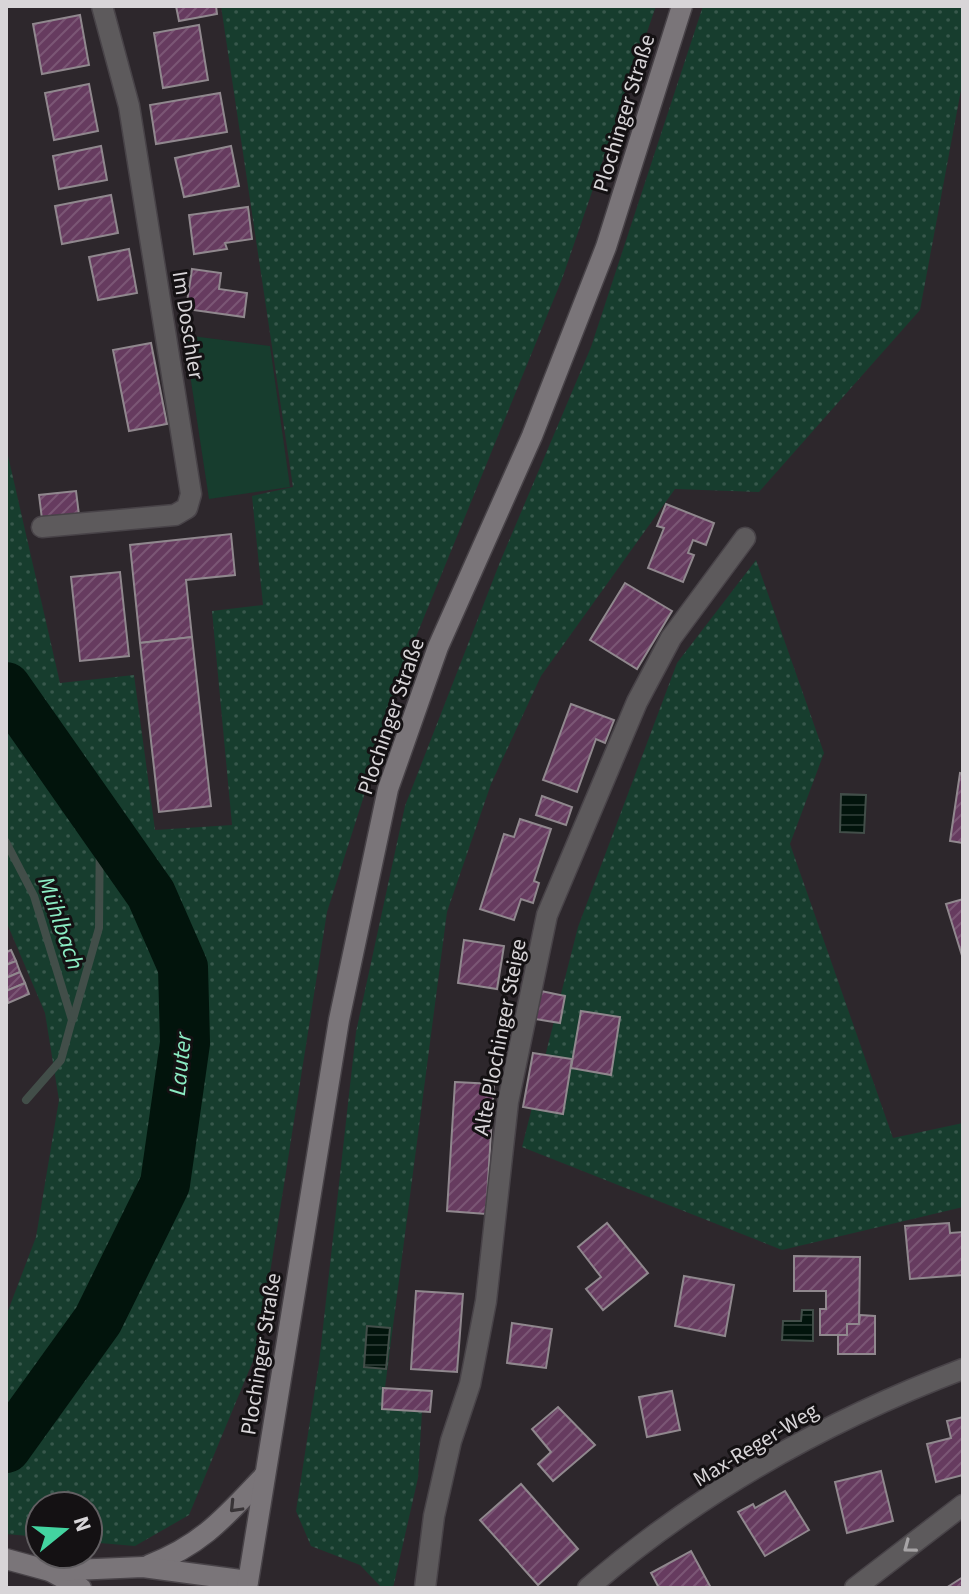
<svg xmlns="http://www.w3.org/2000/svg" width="969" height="1594" viewBox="0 0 969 1594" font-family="'Source Sans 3',sans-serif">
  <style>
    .green { fill: url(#green-dots) }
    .pitch { fill: #173d2e }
    .water { fill: url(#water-rules); stroke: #424e49; stroke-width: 2 }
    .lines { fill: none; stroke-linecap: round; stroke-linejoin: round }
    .stream { stroke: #424e49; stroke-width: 8 }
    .river { stroke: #02140c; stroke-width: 50 }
    .building { fill: url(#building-hatch); stroke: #90888e; stroke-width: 2 }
    .street-casing { stroke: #484348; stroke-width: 23 }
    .secondary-casing { stroke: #484348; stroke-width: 23 }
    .street { stroke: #5d5a5c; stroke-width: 20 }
    .secondary { stroke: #7a7579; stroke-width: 20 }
    .oneway { stroke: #383437 }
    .oneway2 { stroke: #a7a4a6 }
    .labels { text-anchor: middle; stroke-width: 6; stroke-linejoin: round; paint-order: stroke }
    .street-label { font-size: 22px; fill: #d8d5d8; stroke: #141113 }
    .water-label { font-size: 24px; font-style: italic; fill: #8cedc4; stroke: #141113 }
  </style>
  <defs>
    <pattern id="green-dots" width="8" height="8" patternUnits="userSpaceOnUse" patternTransform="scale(2)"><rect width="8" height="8" fill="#173d2e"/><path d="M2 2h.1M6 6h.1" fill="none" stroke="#38584c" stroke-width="1.8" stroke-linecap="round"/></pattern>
    <pattern id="water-rules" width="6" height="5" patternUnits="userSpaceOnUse" patternTransform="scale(2)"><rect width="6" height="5" fill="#02140c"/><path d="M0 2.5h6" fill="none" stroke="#26352f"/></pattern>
    <pattern id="building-hatch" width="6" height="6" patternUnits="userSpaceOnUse" patternTransform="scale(2)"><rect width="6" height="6" fill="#663b5f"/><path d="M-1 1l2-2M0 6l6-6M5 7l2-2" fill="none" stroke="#7b5675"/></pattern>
  </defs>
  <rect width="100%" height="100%" fill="#2d272c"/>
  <g class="green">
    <polygon points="221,6 656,6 562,279 409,654 327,912 258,1349 189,1515 135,1546 88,1542 88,1506 40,1506 40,1537 6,1534 6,1316 36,1237 59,1100 45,1013 6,921 6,447 60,683 134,675 155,830 232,825 212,611 263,605 252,496 293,487"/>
    <polygon points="703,6 963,6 963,79 920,310 759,492 675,489 541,676 491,784 447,912 384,1395 423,1395 418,1478 393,1588 382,1588 360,1565 311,1546 296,1511 319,1363 356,1032 405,806 500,562 591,347"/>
    <polygon points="756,560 824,753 790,844 893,1138 963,1123 963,1207 782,1250 522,1147 578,927 677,663"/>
  </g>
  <polygon class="pitch" points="184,335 270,346 290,487 209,499"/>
  <g class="water">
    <polygon points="841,794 866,795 864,833 840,832"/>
    <polygon points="802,1310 813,1310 813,1341 782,1340 783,1321 801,1321"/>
    <polygon points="367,1326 390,1328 386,1369 364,1367"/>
  </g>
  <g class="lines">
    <g class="stream">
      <polyline points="6,842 34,896 72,1020 61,1060 26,1100"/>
      <polyline points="73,1019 99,928 100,821"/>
    </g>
    <polyline class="river" points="6,687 151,894 183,967 185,1043 165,1184 98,1320 6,1448"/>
  </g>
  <g class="building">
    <polygon points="176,6 216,6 217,14 179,21"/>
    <polygon points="80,15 89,65 42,74 33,24"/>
    <polygon points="199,25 208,80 163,88 154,33"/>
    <polygon points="89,84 98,131 54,140 45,93"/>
    <polygon points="220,93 227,132 156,144 150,105"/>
    <polygon points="101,146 107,180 59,189 53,156"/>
    <polygon points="231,146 239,186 184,197 175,158"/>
    <polygon points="111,195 118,233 62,244 55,206"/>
    <polygon points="248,207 252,239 225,243 227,249 194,254 189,215"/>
    <polygon points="129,249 137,293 98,300 89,257"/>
    <polygon points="192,269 221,273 219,289 247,293 244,317 186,309"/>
    <polygon points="151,343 167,424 129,431 113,350"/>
    <polygon points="76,491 79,515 42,519 39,495"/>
    <polygon points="666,504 714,523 706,545 693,540 688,553 694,555 683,582 648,568 664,528 657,526"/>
    <polygon points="231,534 235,575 186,580 192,637 140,643 130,545"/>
    <polygon points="120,572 129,656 80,661 71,577"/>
    <polygon points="625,583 672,611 637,669 590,640"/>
    <polygon points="192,637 211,806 159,812 140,643"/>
    <polygon points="571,704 614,720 605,743 596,739 577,792 543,780"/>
    <polygon points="960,773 963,774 963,843 950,841"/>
    <polygon points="542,796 572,807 566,825 536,815"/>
    <polygon points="520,819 551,829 534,881 539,883 533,903 521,899 514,920 480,909 504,834 514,837"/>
    <polygon points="963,899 963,959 946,904"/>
    <polygon points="464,940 504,946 497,989 458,983"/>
    <polygon points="11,950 16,961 6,965 6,952"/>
    <polygon points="16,961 20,972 6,978 6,965"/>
    <polygon points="20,972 25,983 6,991 6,978"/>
    <polygon points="25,983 29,994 8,1003 6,991"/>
    <polygon points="541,991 565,996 560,1023 535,1019"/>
    <polygon points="581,1011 620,1017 611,1075 571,1068"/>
    <polygon points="533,1053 572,1059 563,1114 523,1107"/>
    <polygon points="455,1082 494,1084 486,1214 447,1211"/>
    <polygon points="607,1223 648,1273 603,1310 586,1289 601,1277 578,1247"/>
    <polygon points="949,1223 950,1233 963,1232 963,1275 910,1279 905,1226"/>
    <polygon points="794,1256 860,1257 859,1324 847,1324 847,1335 820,1335 820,1309 826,1309 826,1291 794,1291"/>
    <polygon points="684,1276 734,1285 725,1336 675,1326"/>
    <polygon points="416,1291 463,1294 457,1372 411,1369"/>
    <polygon points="860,1315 875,1316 875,1354 838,1354 838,1335 847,1335 847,1324 859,1324"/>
    <polygon points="512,1323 552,1329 546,1368 507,1363"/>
    <polygon points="383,1388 432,1391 430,1412 382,1409"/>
    <polygon points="672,1391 680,1430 647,1437 639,1397"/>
    <polygon points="558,1407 595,1445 553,1481 538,1464 551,1452 532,1429"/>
    <polygon points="963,1417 963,1475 936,1482 927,1444 951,1438 947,1421"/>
    <polygon points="881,1471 893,1521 847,1533 835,1482"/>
    <polygon points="521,1484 578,1549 538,1585 480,1520"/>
    <polygon points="785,1491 809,1530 765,1556 738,1512 753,1504 755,1508"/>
    <polygon points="691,1551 711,1588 659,1588 651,1573"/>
    <polygon points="963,1577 963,1588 946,1588"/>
  </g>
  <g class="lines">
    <defs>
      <g id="street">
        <polyline points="42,527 175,515 187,508 191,494 129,106 102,6"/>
        <polyline points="425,1588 434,1516 451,1441 470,1384 486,1301 508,1102 547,915 637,702 671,638 745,538"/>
        <path d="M588 1588C698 1493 828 1420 963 1369"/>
        <polyline points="855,1588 963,1505"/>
      </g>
      <g id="secondary">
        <polyline points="6,1559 50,1571 81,1588"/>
        <path d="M149 1565C202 1545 226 1516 264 1476"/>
        <polyline points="50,1571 143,1567 248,1581"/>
        <polyline points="247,1588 339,1020 388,789 438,647 532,436 606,247 682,6"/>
      </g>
    </defs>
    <use href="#street" class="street-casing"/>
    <use href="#secondary" class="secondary-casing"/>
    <use href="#street" class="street"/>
    <use href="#secondary" class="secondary"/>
  </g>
  <defs><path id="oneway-chevron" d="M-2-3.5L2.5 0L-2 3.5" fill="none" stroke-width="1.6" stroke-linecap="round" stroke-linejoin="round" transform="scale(2)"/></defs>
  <use class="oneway" href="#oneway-chevron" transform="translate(235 1507) rotate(134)"/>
  <use class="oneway2" href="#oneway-chevron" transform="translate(909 1547) rotate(143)"/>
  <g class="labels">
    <g class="street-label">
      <text transform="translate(623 113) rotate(-73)" y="8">Plochinger Straße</text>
      <text transform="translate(189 325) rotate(81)" y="8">Im Doschler</text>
      <text transform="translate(390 716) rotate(-71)" y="8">Plochinger Straße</text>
      <text transform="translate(499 1037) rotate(-79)" y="8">Alte Plochinger Steige</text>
      <text transform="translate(260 1354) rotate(-81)" y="8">Plochinger Straße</text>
      <text transform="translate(755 1444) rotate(-31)" y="8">Max-Reger-Weg</text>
    </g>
    <g class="water-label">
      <text transform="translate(61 923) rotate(71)" y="8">Mühlbach</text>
      <text transform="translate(180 1064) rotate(-84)" y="8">Lauter</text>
    </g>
  </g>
  <rect width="969" height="1594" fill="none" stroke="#d8d5d8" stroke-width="16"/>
  <g transform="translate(64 1530) rotate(72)"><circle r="38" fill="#141113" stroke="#625f62" stroke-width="2"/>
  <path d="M0-6L14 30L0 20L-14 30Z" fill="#43d4a0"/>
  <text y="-12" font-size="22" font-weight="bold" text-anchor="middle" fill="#d8d5d8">N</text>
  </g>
</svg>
